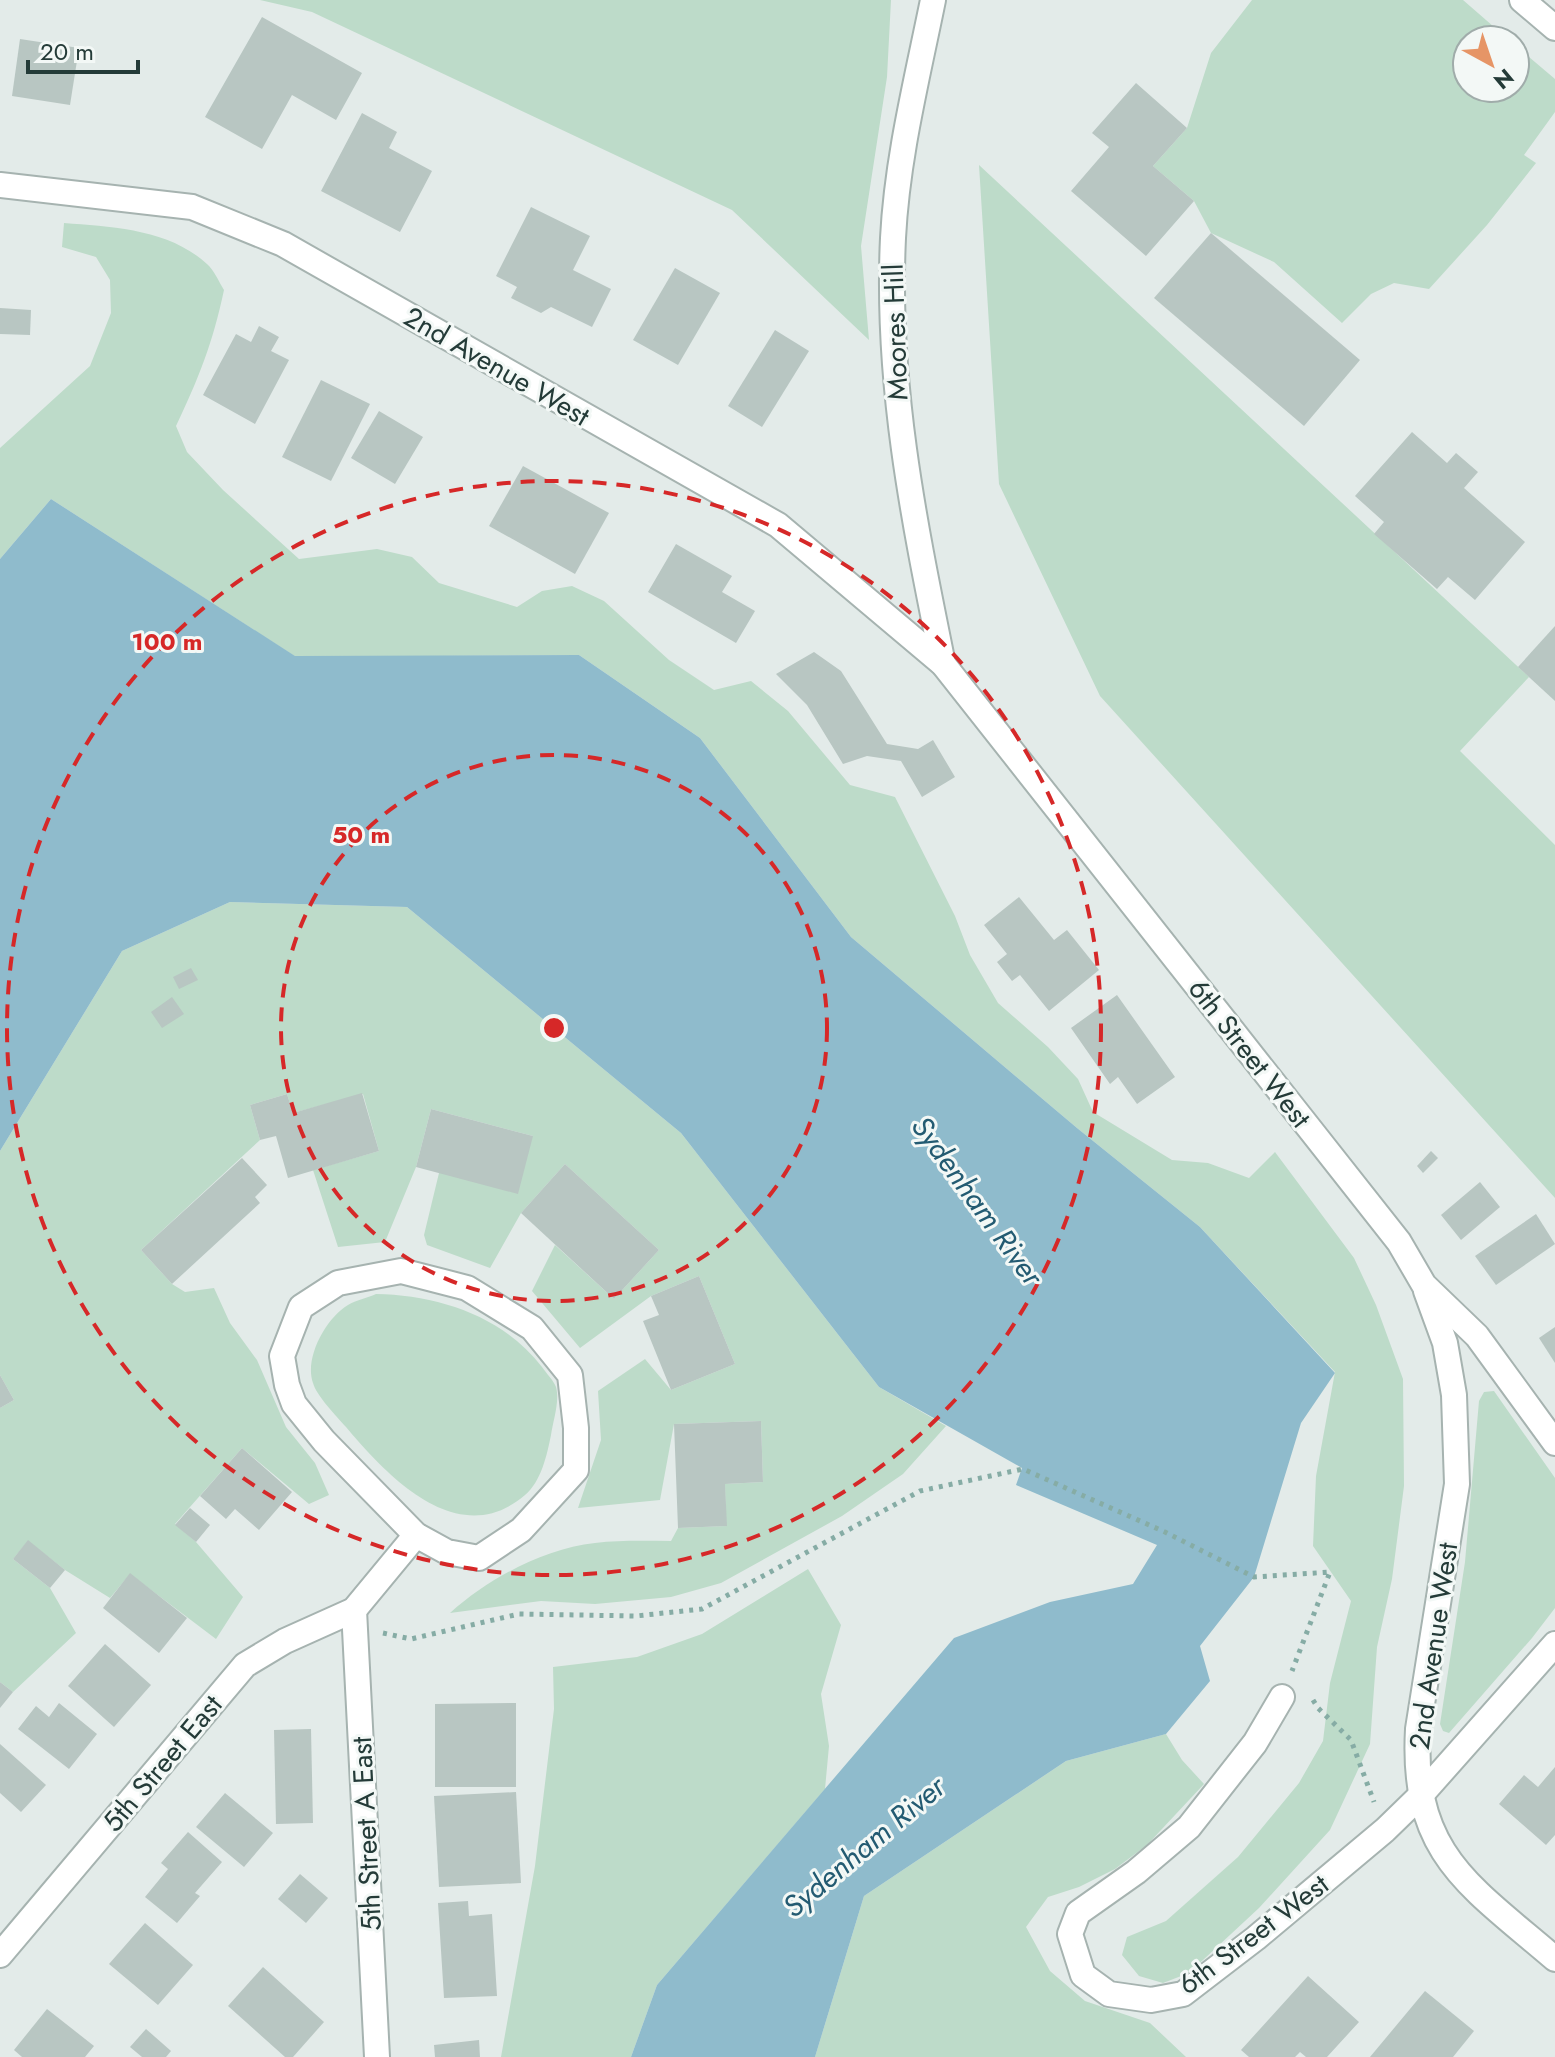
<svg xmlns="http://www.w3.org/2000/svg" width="1555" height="2057" viewBox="0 0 1555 2057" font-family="Jost,sans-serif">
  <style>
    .green { fill: #bddbc9 }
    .water { fill: #8fbbcc }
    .building { fill: #b8c6c2 }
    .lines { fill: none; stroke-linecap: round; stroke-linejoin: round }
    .minor-casing { stroke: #a6b3b0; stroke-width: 28 }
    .path { stroke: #86aca5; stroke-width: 5; stroke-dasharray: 4 6; stroke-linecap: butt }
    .minor { stroke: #fff; stroke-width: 24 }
    .ring { fill: none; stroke: #d62828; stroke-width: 4; stroke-dasharray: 14 10 }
    .labels { text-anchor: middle; stroke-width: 6; stroke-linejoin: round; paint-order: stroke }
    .street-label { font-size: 28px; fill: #243b38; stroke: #f3f8f6 }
    .water-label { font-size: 30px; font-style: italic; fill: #235b72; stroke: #f3f8f6 }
    .centre { fill: #d62828; stroke: #f3f8f6; stroke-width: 4 }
    .ring-label { font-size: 24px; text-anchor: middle; font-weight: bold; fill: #d62828; stroke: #f3f8f6; stroke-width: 6; stroke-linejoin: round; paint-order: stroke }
  </style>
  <rect width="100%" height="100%" fill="#e3ebe9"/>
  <g class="green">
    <polygon points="260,0 891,0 887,77 861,246 869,340 732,210 312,12"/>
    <polygon points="1252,0 1463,0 1509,40 1467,40 1467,88 1515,88 1515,45 1555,79 1555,112 1524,155 1536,163 1487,225 1429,289 1394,283 1371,294 1342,323 1274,262 1211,233 1194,201 1153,166 1187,128 1211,53"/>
    <polygon points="979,165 1529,677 1460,751 1555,845 1555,1198 1100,696 999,484"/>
    <path d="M64 223C113 227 169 229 207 264 214 270 219 282 224 290 213 342 199 378 176 426L187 452 223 490 299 559 377 549 412 557 439 583 517 607 542 591 572 586 604 601 669 660 714 690 751 681 788 711 850 785 895 797 955 916 970 955 998 1003 1048 1047 1078 1079 1093 1112 1172 1160 1208 1163 1249 1178 1275 1152 1354 1258 1376 1305 1403 1379 1404 1486 1392 1579 1377 1647 1370 1744 1330 1830 1259 1908 1189 1973 1163 1983 1139 1976 1122 1955 1127 1937 1166 1921 1238 1857 1299 1783 1323 1741 1330 1683 1351 1601 1313 1546 1316 1476 1335 1372 1200 1227 1077 1128 851 937 700 738 579 655 296 657 51 499 0 559V448L90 366 111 313 110 280 96 257 62 247Z"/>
    <path d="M230 902 407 907 681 1133 879 1387 946 1426 903 1474 842 1516 721 1583 671 1597 595 1604 541 1601 450 1613C489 1578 543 1549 595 1543 620 1540 646 1541 671 1541L678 1528 726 1526 725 1484 763 1482 761 1421 674 1424 660 1500 578 1508 601 1440 598 1391 645 1359 671 1390 735 1364 699 1276 651 1296 580 1348 532 1291 555 1245 614 1299 659 1250 565 1164 521 1213 490 1268 427 1245 424 1235 439 1173 533 1136 431 1109 416 1167 385 1242 338 1247 313 1170 379 1151 363 1094 293 1113 287 1094 250 1105 260 1140 141 1250 172 1284 185 1292 214 1288 230 1323 257 1360 286 1427 315 1463 329 1495 309 1504 242 1448 175 1524 196 1542 243 1597 216 1639 130 1574 110 1598 65 1570 28 1541 13 1559 50 1588 76 1633 13 1692 0 1682V1408L14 1400 0 1375V1151L122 951Z"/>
    <path d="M376 1294C438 1295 503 1316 542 1367 546 1373 554 1381 556 1387 560 1401 553 1421 551 1435 547 1455 541 1482 525 1495 459 1552 388 1477 346 1427 337 1417 316 1395 313 1383 304 1358 326 1318 348 1305 356 1300 367 1298 376 1294Z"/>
    <polygon points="1494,1391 1555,1478 1555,1608 1532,1638 1449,1733 1443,1731 1440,1724 1465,1562 1479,1401 1484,1392"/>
    <polygon points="808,1569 841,1625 821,1694 829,1746 825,1789 657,1985 631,2057 501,2057 535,1866 554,1709 553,1667 637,1657 702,1634"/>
    <polygon points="1166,1734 1182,1760 1204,1784 1147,1845 1115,1869 1079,1887 1048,1897 1026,1927 1050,1971 1085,2001 1150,2023 1186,2057 815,2057 864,1896 1066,1761"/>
  </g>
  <polygon class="water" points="51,499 295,656 579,655 700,738 851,937 1077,1128 1200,1227 1335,1373 1301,1423 1254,1577 1200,1646 1210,1681 1166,1734 1066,1761 864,1896 815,2057 631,2057 657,1985 954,1638 1050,1602 1133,1584 1157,1545 1016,1485 1022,1468 879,1387 681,1133 407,907 230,902 122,951 0,1151 0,559"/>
  <g class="building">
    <polygon points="262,17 362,73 336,120 292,95 262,149 205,117"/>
    <polygon points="20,39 79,48 70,105 12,96"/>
    <polygon points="1136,83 1187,128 1153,166 1194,201 1146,256 1071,191 1109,147 1092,133"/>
    <polygon points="362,113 397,132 389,148 432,171 400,232 321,191"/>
    <polygon points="531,207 590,236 573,270 611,289 592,327 551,307 541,313 511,298 517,287 496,276"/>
    <polygon points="1211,233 1360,360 1304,426 1154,298"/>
    <polygon points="675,268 720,293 678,365 633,340"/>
    <polygon points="0,308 31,310 30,335 0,334"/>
    <polygon points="259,326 279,337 271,351 289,360 255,424 203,395 236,334 251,342"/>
    <polygon points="775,330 809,351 762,427 728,406"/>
    <polygon points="321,380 370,404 331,481 282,457"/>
    <polygon points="379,411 423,437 395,484 351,458"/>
    <polygon points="1412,432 1447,463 1456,453 1478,472 1464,488 1525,542 1475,600 1448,577 1437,589 1374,534 1384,522 1355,496"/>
    <polygon points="523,466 609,513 575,574 489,526"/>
    <polygon points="676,544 732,576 722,592 755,611 736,643 648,592"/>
    <polygon points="1555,626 1555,701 1518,667"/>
    <polygon points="814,652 841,671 887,744 918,749 933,740 955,777 922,797 901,761 867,756 843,764 807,705 776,674"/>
    <polygon points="1019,897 1054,940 1067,930 1099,970 1049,1011 1020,975 1012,981 997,962 1007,954 984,925"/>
    <polygon points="191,968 198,980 179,989 173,977"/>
    <polygon points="1117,995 1175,1077 1137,1104 1118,1077 1110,1084 1071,1028"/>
    <polygon points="172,997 184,1014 162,1028 151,1012"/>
    <polygon points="362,1093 379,1151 288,1178 276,1136 260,1140 250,1105 287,1094 293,1113"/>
    <polygon points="431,1109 533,1136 518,1194 416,1167"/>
    <polygon points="1431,1151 1438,1158 1423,1173 1417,1166"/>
    <polygon points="242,1158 267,1185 255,1197 260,1203 172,1284 141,1250"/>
    <polygon points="565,1164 659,1250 614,1299 521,1213"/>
    <polygon points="1480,1182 1500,1207 1461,1240 1441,1215"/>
    <polygon points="1536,1214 1555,1244 1496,1285 1475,1256"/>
    <polygon points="699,1276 735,1364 671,1390 643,1321 659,1315 651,1296"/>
    <polygon points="1555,1327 1555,1363 1539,1338"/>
    <polygon points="0,1375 14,1400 0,1408"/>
    <polygon points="761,1421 763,1482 725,1484 727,1526 678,1528 674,1424"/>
    <polygon points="242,1448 292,1492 259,1530 235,1509 226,1519 200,1496"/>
    <polygon points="190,1508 210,1525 196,1542 175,1525"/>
    <polygon points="28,1540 65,1570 50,1588 13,1559"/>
    <polygon points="130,1573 187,1618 159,1653 103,1608"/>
    <polygon points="105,1644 151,1685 114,1727 68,1686"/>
    <polygon points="0,1682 13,1692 0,1708"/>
    <polygon points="59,1703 97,1734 69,1769 18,1729 36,1706 49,1717"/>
    <polygon points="516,1703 516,1787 435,1787 435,1704"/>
    <polygon points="311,1729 313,1823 276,1824 274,1730"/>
    <polygon points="0,1744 46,1785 21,1812 0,1793"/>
    <polygon points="1555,1767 1555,1835 1546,1845 1499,1804 1524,1775 1538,1787"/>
    <polygon points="516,1792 521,1883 439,1887 434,1796"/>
    <polygon points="225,1793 273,1833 244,1867 196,1827"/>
    <polygon points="188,1832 222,1862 195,1893 200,1896 177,1923 145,1897 168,1869 161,1863"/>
    <polygon points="300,1874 328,1898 306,1923 278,1899"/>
    <polygon points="468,1901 469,1916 492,1914 497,1996 444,1998 438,1903"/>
    <polygon points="145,1923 193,1965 158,2005 109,1964"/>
    <polygon points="263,1967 324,2022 293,2057 285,2057 228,2006"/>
    <polygon points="1308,1976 1359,2022 1327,2057 1306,2057 1300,2052 1295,2057 1249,2057 1241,2050"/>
    <polygon points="1425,1991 1474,2031 1453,2057 1370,2057"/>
    <polygon points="47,2009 94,2046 85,2057 22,2057 14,2050"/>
    <polygon points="146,2029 171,2051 166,2057 142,2057 130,2047"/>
    <polygon points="479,2040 480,2057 435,2057 434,2045"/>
  </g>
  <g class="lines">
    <defs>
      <g id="minor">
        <path d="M933 0C917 79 897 158 893 238 886 386 914 521 943 664"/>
        <polyline points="1522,0 1555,28"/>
        <polyline points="0,185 192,207 283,244 778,525 943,664 1399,1242 1424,1285 1477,1336 1555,1443"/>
        <polygon points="401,1271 467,1288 532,1328 570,1375 576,1428 576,1470 521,1530 479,1558 447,1552 416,1535 324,1441 294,1404 287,1385 282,1356 301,1307 338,1283"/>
        <path d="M1426 1291 1445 1343 1454 1395 1457 1484 1418 1729C1411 1854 1469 1885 1555 1959"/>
        <polyline points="354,1610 377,2057"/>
        <polyline points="1282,1697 1255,1743 1189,1827 1136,1872 1078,1913 1070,1934 1083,1975 1109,1994 1151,2000 1183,1994 1256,1938 1385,1830 1421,1795 1555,1644"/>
        <polyline points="0,1955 245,1665 285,1641 354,1610 416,1535"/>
      </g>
    </defs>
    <use href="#minor" class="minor-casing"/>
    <g class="path">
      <polyline points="383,1633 411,1639 519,1614 636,1616 702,1609 920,1491 1023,1469 1165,1532 1254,1577 1330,1572 1292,1671"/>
      <polyline points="1313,1700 1318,1708 1351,1740 1374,1802"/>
    </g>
    <use href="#minor" class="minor"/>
  </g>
  <g class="ring">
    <circle cx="554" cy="1028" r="273"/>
    <circle cx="554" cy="1028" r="547"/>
  </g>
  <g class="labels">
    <g class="street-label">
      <text transform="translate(895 332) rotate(-92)" y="10">Moores Hill</text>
      <text transform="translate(497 366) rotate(30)" y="10">2nd Avenue West</text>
      <text transform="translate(1250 1053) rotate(52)" y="10">6th Street West</text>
      <text transform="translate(1433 1646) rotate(-82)" y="10">2nd Avenue West</text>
      <text transform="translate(162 1763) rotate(-50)" y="10">5th Street East</text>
      <text transform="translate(366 1834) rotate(-93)" y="10">5th Street A East</text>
      <text transform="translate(1253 1934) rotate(-37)" y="10">6th Street West</text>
    </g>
    <g class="water-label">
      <text transform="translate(977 1201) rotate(54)" y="10">Sydenham River</text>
      <text transform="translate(864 1847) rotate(-40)" y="10">Sydenham River</text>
    </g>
  </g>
  <circle cx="554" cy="1028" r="12" class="centre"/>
  <g class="ring-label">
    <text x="167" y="650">100 m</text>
    <text x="361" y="843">50 m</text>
  </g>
  <g transform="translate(1491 64) rotate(140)"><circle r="38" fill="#f3f8f6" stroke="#a0acaa" stroke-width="2"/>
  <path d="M0-6L14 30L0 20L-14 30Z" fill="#e69566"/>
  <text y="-12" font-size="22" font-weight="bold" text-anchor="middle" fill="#243b38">N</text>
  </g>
  <path d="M28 60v12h110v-12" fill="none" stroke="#243b38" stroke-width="4"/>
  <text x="40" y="60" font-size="24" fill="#243b38" stroke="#f3f8f6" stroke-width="6" paint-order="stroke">20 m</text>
</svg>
